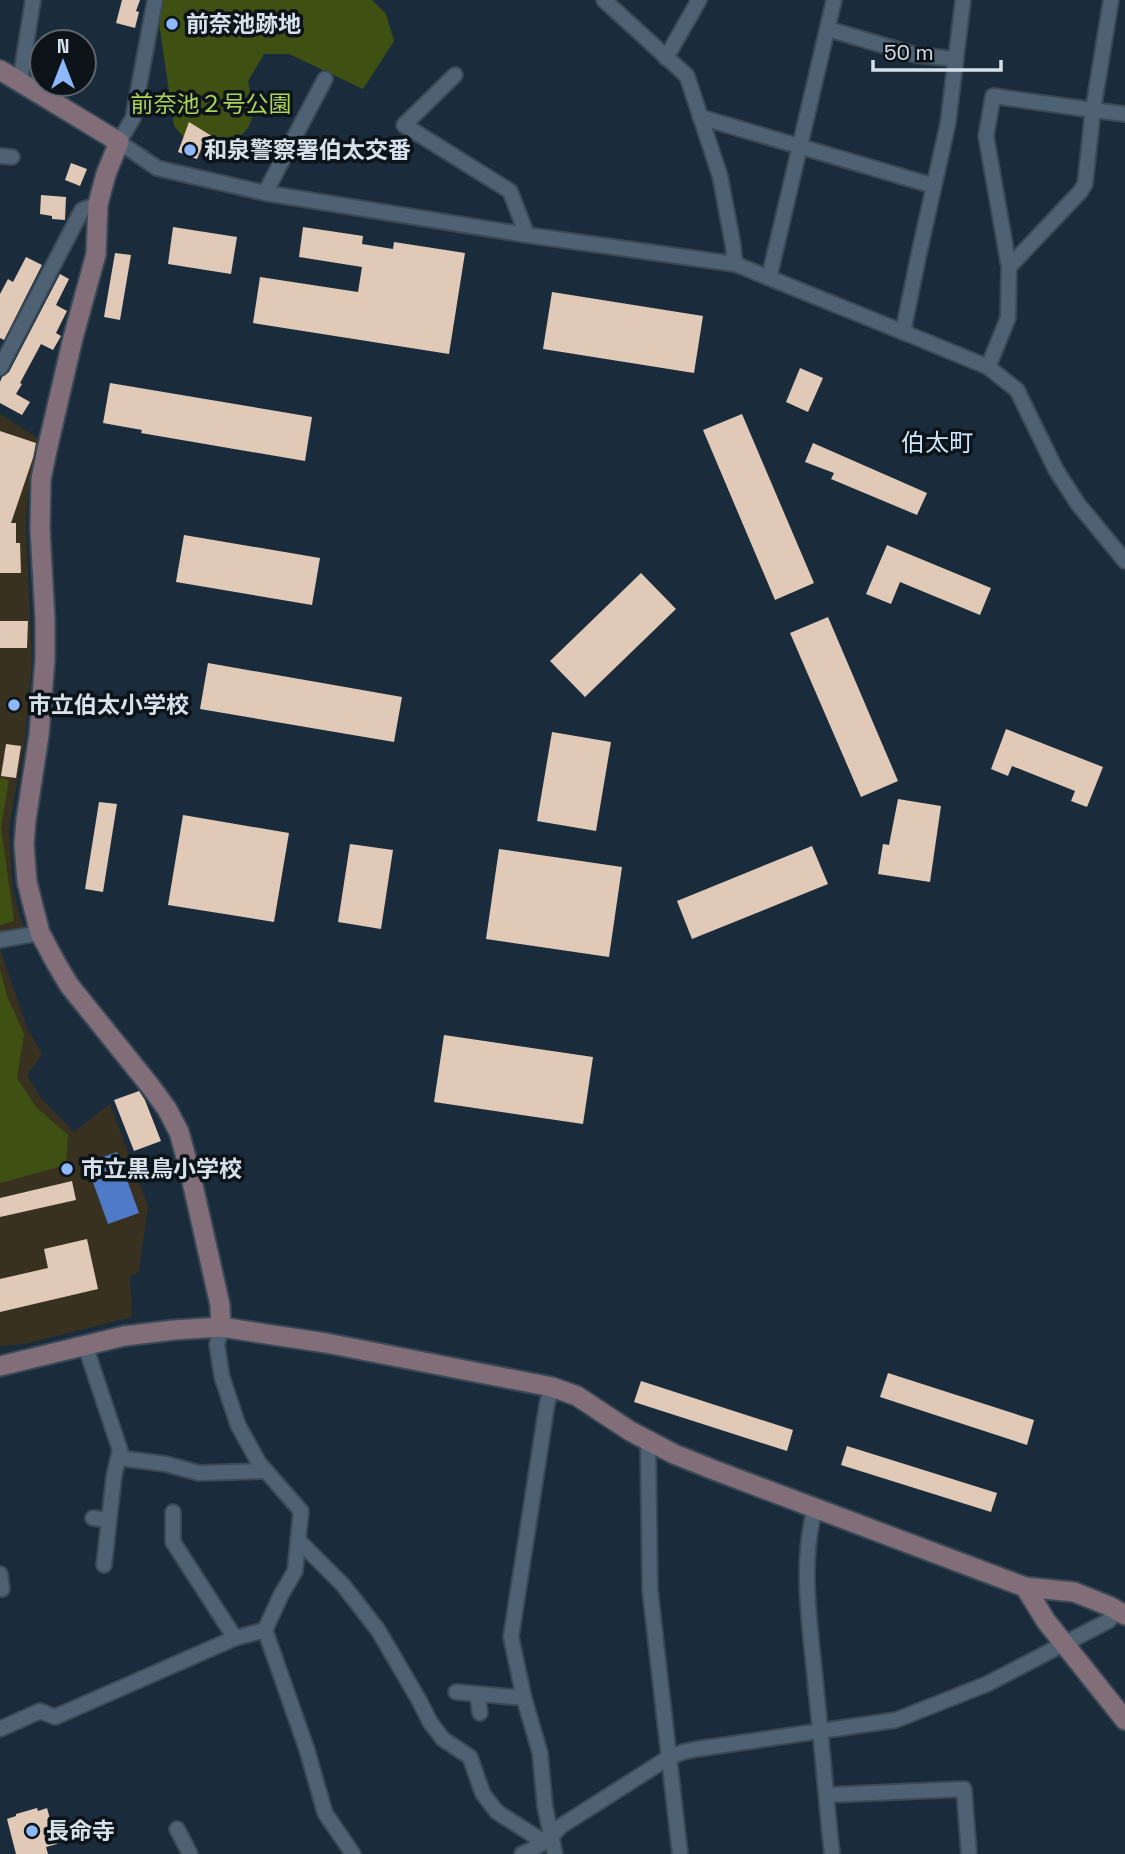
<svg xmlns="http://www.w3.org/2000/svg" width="1125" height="1854" viewBox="0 0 1125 1854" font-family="'Space Grotesk','Noto Sans JP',sans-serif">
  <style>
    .education { fill: #383120 }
    .green { fill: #3f5112 }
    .water { fill: #4e7ac7 }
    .building { fill: #e1c9b7 }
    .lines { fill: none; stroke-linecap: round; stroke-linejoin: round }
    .street-casing { stroke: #3b4956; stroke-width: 18 }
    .secondary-casing { stroke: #3b4956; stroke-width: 23 }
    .street { stroke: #4e6273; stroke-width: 14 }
    .secondary { stroke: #816e79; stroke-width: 19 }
    .poi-dot { fill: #8db9fc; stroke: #0c141a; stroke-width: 2.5 }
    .labels { text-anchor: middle; stroke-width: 7; stroke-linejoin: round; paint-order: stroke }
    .poi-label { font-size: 23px; font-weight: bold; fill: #d6e1eb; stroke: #0c141a; text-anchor: start }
    .park-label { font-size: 23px; fill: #aed457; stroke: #0c141a }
    .neighbourhood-label { font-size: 24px; fill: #cfe6f9; stroke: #0c141a }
  </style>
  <rect width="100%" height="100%" fill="#1a2c3b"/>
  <g class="education">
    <polygon points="0,414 39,439 28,493 26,527 32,664 24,746 9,826 13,891 24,930 0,933"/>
    <polygon points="0,949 27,1028 42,1054 27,1075 41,1098 74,1132 110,1104 148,1206 139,1271 130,1277 132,1317 24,1344 0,1346"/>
  </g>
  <g class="green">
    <polygon points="162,0 372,0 386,14 394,41 363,89 289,54 264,54 248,81 254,113 248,128 225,154 185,139 174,126 159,23"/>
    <polygon points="0,778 9,780 1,827 14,921 0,925"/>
    <polygon points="0,969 7,996 24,1034 17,1078 36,1107 68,1135 66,1165 0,1183"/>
  </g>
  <polygon class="water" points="117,1152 139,1213 108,1224 86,1163"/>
  <g class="building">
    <polygon points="122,0 140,0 136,11 139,12 135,28 116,23"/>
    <polygon points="189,122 215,138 204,142 197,159 178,152"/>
    <polygon points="71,163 87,169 80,186 65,180"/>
    <polygon points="41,195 66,197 65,220 52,219 52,216 40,214"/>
    <polygon points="173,227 237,237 231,274 168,264"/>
    <polygon points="303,227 363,236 362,244 393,249 394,242 465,253 449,354 253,323 260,277 358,292 362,267 299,257"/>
    <polygon points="115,253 131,255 120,320 104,317"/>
    <polygon points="26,257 42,265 4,340 0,338 0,294 8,279 13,282"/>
    <polygon points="60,274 69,279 56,305 67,311 56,333 61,336 53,350 41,344 20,383 22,384 16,394 30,402 22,415 0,403 0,382 2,377 9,372"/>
    <polygon points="552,292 703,316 694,373 543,349"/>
    <polygon points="800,368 823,378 808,412 786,402"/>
    <polygon points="110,383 312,417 305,461 141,433 142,430 103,423"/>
    <polygon points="742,414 814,583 775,600 703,430"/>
    <polygon points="0,431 36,443 33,458 11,523 16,523 16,543 20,543 21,573 0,573"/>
    <polygon points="813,443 927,493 917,515 831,479 834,473 805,462"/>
    <polygon points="184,535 320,558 312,605 176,582"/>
    <polygon points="887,545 991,588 980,615 900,582 891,604 866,594"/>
    <polygon points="641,573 676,609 585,697 550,661"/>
    <polygon points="828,617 898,781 861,797 790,633"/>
    <polygon points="0,621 28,621 27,648 0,648"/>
    <polygon points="208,663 402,697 394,742 200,709"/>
    <polygon points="1006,729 1103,767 1087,807 1071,801 1075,791 1012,766 1008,776 991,769"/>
    <polygon points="552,732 611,742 596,831 537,821"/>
    <polygon points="6,744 21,746 16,778 1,776"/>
    <polygon points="898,799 941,806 930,882 878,874 883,844 889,845"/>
    <polygon points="99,802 117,804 103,892 85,889"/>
    <polygon points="183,815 289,833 274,922 168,905"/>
    <polygon points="350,844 393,850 381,929 338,922"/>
    <polygon points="812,846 828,884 692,939 677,901"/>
    <polygon points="499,849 622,867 609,957 486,939"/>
    <polygon points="444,1035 593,1057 583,1124 434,1102"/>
    <polygon points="139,1091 145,1100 161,1141 134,1151 114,1100"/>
    <polygon points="72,1181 76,1200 0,1217 0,1198"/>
    <polygon points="87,1239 98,1289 0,1312 0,1279 48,1268 44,1249"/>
    <polygon points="888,1373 1034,1420 1027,1445 880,1397"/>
    <polygon points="641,1381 793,1430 787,1451 634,1402"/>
    <polygon points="847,1446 997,1493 991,1512 841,1465"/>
    <polygon points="37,1808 38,1811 47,1808 57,1844 46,1847 48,1854 16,1854 7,1819 16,1816 16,1814"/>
  </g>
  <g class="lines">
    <defs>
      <g id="street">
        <polyline points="155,0 133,118 119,142 157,168 265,193 527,235 735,264 903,332 988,367 1017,390 1056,470 1078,504 1125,561"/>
        <polyline points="604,0 687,76 720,176 733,245 735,264"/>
        <polyline points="828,29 916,55 956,59"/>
        <polyline points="666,58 699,0"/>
        <polyline points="455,75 404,125 510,191 527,235"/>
        <polyline points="20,82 33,0"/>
        <polyline points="700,117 934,186"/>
        <polyline points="0,156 12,157"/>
        <polyline points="265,193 325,79"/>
        <polyline points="1009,267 986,136 993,96 1093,110 1111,0"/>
        <polyline points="769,278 834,0"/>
        <polyline points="903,332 918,258 948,123 963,0"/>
        <polyline points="988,367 1008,318 1009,267 1080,192 1085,184 1093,110 1125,114"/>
        <polyline points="0,368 82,210 98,204"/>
        <polyline points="0,940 40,933"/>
        <polyline points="221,1327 217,1345 222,1377 238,1425 259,1463 301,1511 295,1571 281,1595 265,1630 307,1750 325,1813 353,1854"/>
        <polyline points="85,1345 120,1450 114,1476 104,1565"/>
        <polyline points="552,1387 547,1404 511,1637 524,1698 540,1753 545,1807 555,1854"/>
        <polyline points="648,1441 650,1590 680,1854"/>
        <polyline points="119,1458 166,1464 199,1473 266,1471"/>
        <path d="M815 1508C799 1567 811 1630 816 1689 822 1744 826 1799 832 1854"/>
        <polyline points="173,1512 173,1542 235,1638"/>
        <polyline points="93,1518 109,1520"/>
        <polyline points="298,1540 343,1585 378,1630 419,1700 430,1722 443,1739 470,1757 483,1794 497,1812 541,1840 552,1838"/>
        <polyline points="0,1574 2,1589 0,1589"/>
        <polyline points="456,1692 524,1698"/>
        <polyline points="477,1694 480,1713"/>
        <polyline points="0,1729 40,1711 55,1717 235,1638 265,1630"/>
        <polyline points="826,1795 964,1789 969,1854"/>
        <polyline points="177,1829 190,1854"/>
        <path d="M522 1854C538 1848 550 1839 561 1826L668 1758 683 1752 697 1749 896 1720 987 1684 1108 1621 1118 1611"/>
      </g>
      <g id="secondary">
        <polyline points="0,70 119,142 106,174 98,204 96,254 73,338 47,450 41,479 40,529 45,619 45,659 39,735 26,820 24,844 27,882 40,933 56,963 69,985 151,1087 167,1109 179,1132 189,1168 220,1305 221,1327"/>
        <polyline points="0,1366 124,1336 174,1330 221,1327 326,1343 552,1387 577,1396 630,1431 674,1454 714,1470 1025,1587 1074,1592 1109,1606 1125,1615"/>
        <polyline points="1025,1587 1046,1621 1125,1720"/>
      </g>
    </defs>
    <use href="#street" class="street-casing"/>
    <use href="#secondary" class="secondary-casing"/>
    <use href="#street" class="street"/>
    <use href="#secondary" class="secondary"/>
  </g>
  <g class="poi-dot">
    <circle cx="172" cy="24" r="7"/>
    <circle cx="190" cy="150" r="7"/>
    <circle cx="14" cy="705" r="7"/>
    <circle cx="67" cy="1169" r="7"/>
    <circle cx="32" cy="1831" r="7"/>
  </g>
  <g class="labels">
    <g class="poi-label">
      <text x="186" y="32">前奈池跡地</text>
      <text x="204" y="158">和泉警察署伯太交番</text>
      <text x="28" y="713">市立伯太小学校</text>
      <text x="81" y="1177">市立黒鳥小学校</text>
      <text x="46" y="1839">長命寺</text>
    </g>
    <g class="park-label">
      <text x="211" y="112">前奈池２号公園</text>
    </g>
    <g class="neighbourhood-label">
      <text x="937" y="451">伯太町</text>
    </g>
  </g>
  <g transform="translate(63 63)"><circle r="33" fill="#0c141a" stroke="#5d666e" stroke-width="2"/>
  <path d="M0-5L12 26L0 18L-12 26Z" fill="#8db9fc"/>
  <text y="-10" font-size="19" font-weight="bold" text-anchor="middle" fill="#d6e1eb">N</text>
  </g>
  <path d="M873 60v10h128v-10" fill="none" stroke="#d6e1eb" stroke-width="3.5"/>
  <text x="884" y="60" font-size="21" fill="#d6e1eb" stroke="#0c141a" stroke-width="5" paint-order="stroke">50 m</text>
</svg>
